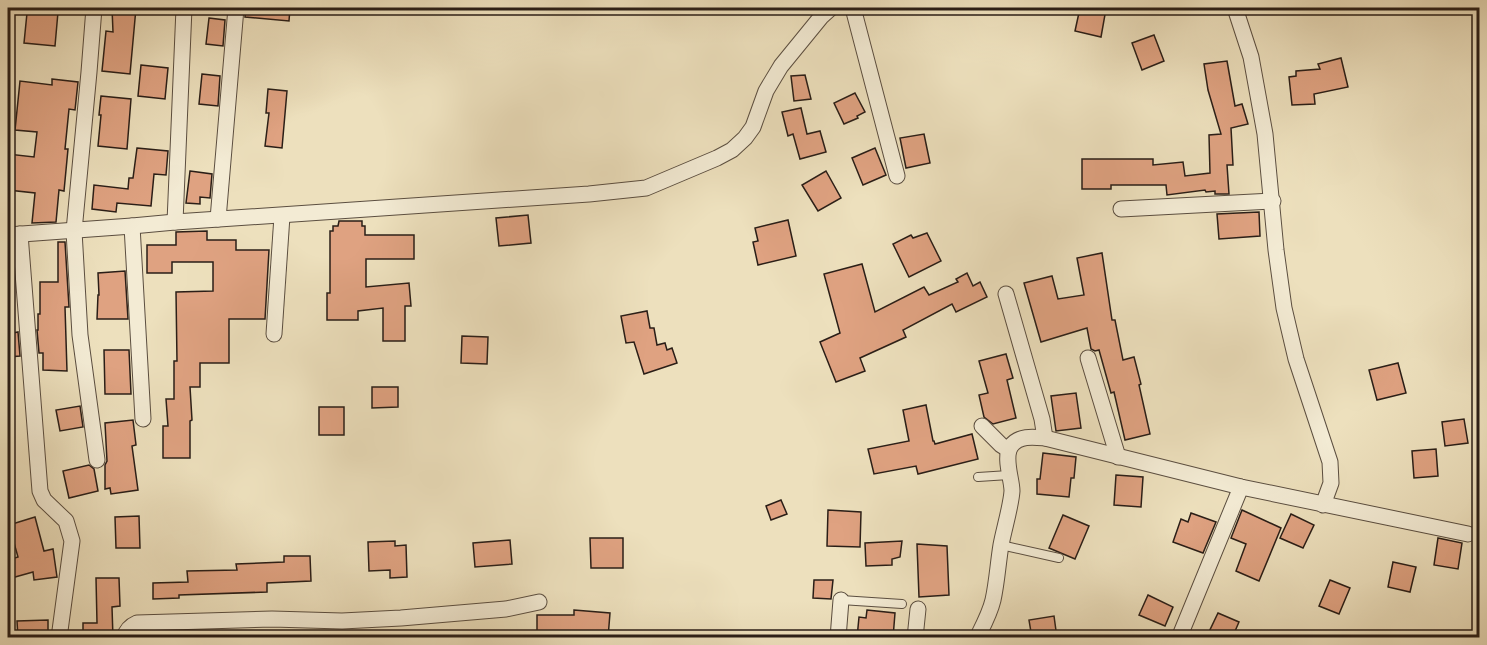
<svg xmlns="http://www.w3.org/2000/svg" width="1487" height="645" viewBox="0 0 1487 645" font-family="'IM FELL Double Pica',serif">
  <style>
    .building { fill: #dfa281; stroke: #2a1e17; stroke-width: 1.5 }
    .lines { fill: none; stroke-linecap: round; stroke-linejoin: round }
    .service-casing { stroke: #5b4e40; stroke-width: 10 }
    .minor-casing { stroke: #5b4e40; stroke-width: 17 }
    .service { stroke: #f3ebd4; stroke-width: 8 }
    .minor { stroke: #f3ebd4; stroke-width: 15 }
  </style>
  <rect width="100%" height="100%" fill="#ede0bd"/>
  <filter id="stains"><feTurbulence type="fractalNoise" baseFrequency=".00333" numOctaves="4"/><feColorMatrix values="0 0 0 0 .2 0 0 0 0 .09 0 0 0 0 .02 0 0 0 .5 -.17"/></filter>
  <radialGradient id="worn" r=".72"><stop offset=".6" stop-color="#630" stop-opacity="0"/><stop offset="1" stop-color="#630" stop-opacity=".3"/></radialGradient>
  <g class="building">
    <polygon points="112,8 136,8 130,74 102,71 106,31 113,32"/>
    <polygon points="246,8 290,8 289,21 245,17"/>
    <polygon points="1080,8 1097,8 1106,9 1101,37 1075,31"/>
    <polygon points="41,10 58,12 55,46 24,43 27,13 40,14"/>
    <polygon points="209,18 225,20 223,46 206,44"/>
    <polygon points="1154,35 1164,61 1142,70 1132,43"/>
    <polygon points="1341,58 1348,87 1314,94 1315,104 1292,105 1289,77 1296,76 1296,71 1320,69 1318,64"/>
    <polygon points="1227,61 1235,106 1242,104 1248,124 1231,128 1233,165 1227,165 1229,194 1215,194 1215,191 1206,192 1205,190 1167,195 1166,185 1111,185 1111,189 1082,189 1082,159 1153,159 1153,165 1183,162 1185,176 1210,173 1209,135 1221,134 1208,90 1204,64"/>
    <polygon points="141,65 168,68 165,99 138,96"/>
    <polygon points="202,74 220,76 218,106 199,104"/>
    <polygon points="805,75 811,99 794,101 791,76"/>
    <polygon points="52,79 78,82 75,110 69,109 65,149 68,149 64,191 59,190 56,222 32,223 35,193 8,190 8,154 34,157 37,132 15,130 20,81 52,85"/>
    <polygon points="268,89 287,91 282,148 265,146 269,113 266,113"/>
    <polygon points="855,93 865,112 857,116 858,118 844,124 834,103"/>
    <polygon points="101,96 131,99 127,149 98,146 101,115 99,115"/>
    <polygon points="801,108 807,134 820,131 826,152 800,159 793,134 788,136 782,112"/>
    <polygon points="924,134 930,163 906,168 900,138"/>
    <polygon points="137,148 168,151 166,175 154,174 151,206 117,203 116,212 92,209 94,185 128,189 129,178 133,178"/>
    <polygon points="875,148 886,175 863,185 852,158"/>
    <polygon points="190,171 212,174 210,198 200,197 200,204 186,203"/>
    <polygon points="826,171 841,198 818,211 802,185"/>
    <polygon points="1259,212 1260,236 1219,239 1217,214"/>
    <polygon points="528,215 531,243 499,246 496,218"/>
    <polygon points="788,220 796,256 758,265 753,242 758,241 755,228"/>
    <polygon points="339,221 362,221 362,226 365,226 365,235 414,235 414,259 366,259 366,287 409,283 411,306 405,306 405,341 383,341 383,308 358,311 358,320 327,320 327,293 330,293 330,231 333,231 333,226 338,226"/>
    <polygon points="207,231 207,240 236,240 236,250 269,250 265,319 229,319 229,363 200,363 200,387 190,387 192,420 190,421 190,458 163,458 163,426 168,426 166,399 174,399 174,361 177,361 176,292 213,291 213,262 172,262 172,273 147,273 147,245 176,245 176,232"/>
    <polygon points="927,233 941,261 909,277 893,244 911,235 913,238"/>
    <polygon points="58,242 65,242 69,307 65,307 67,371 43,370 43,353 39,353 37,330 38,330 38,314 40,314 40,282 58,282"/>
    <polygon points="1102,253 1112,320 1115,320 1123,360 1134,357 1141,384 1139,385 1150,434 1125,440 1114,392 1111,393 1099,350 1095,351 1091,349 1087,328 1041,342 1024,283 1052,276 1058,299 1084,295 1077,258"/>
    <polygon points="862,264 875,312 924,287 929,295 958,282 956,279 967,273 973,286 980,282 987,297 956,312 952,304 903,330 906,337 860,358 865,371 836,382 820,342 840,333 824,274"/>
    <polygon points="125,271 128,319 97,319 98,295 99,295 98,273"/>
    <polygon points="647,311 650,328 654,328 657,345 665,343 667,350 672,348 677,363 644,374 634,342 626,343 621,316"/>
    <polygon points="18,332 20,356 8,357 8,334"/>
    <polygon points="462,336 488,337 487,364 461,363"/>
    <polygon points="104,350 129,350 131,394 105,394"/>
    <polygon points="1006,354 1013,378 1007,380 1016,418 993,424 984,417 979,395 988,393 979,361"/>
    <polygon points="1398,363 1406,393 1377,400 1369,370"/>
    <polygon points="372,387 398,387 398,407 372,408"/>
    <polygon points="1076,393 1081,428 1056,431 1051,396"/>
    <polygon points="926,405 933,441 934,441 935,444 972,434 978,459 918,474 916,466 874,474 868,449 909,441 903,410"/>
    <polygon points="80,406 83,427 60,431 56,410"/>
    <rect x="319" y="407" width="25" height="28"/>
    <polygon points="1464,419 1468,443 1445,446 1442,422"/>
    <polygon points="133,420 136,445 132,446 138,490 111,494 110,488 105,489 105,465 107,461 105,423"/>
    <polygon points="1436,449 1438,476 1414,478 1412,451"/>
    <polygon points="1043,453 1076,457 1074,478 1071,478 1069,497 1037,494 1037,479 1040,479"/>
    <polygon points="89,465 94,469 98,491 69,498 63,471"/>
    <polygon points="1116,475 1143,477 1141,507 1114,505"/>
    <polygon points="781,500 787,514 771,520 766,506"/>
    <polygon points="828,510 861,512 860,547 827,546"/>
    <polygon points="1242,510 1281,528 1259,581 1236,571 1246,544 1231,538"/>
    <polygon points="1191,513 1216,522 1203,553 1173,542 1181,519 1188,522"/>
    <polygon points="1291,514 1314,525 1303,548 1280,538"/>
    <polygon points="1063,515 1089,526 1075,559 1049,548"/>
    <polygon points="139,516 140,548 116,548 115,517"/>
    <polygon points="35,517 44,551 53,549 57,577 34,580 33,572 8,579 8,560 18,557 9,525"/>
    <polygon points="590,538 623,538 623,568 591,568"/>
    <polygon points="1438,538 1462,543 1458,569 1434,565"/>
    <polygon points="510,540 512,564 475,567 473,543"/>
    <polygon points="395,541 395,546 406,545 407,577 390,578 390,570 369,571 368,542"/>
    <polygon points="902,541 900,557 892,559 892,565 866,566 865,543"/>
    <polygon points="917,544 947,546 949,595 919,597"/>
    <polygon points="284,556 310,556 311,581 267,583 267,592 179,595 179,598 153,599 153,583 188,582 187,571 237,570 236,564 284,562"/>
    <polygon points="1393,562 1416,567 1410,592 1388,587"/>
    <polygon points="96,578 119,578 120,606 112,607 113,638 83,638 83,623 97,623"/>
    <polygon points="814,580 833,580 831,599 813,598"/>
    <polygon points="1330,580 1350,588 1339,614 1319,606"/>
    <polygon points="1148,595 1173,607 1165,626 1139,615"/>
    <polygon points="574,610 610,613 608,638 560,636 560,638 537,638 537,615 574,615"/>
    <polygon points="867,610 895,613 893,638 857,638 859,617 866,618"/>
    <polygon points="1218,613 1239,622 1232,638 1217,638 1208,634"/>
    <polygon points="1054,616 1057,638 1032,638 1029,620"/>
    <polygon points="48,620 48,638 18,638 17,621"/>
  </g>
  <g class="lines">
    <defs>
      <g id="service">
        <polyline points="978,477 1009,475"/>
        <polyline points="1001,545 1059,558"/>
        <polyline points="841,600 902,604"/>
      </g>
      <g id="minor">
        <polyline points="94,8 89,72 74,231 80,335 97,460"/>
        <polyline points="853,8 897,176"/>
        <polyline points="1235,8 1251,57 1265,134 1276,250 1284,308 1296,359 1330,462 1331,483 1323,505"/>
        <polyline points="1121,209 1273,201"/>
        <polyline points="218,219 236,8"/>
        <polyline points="175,222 184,8"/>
        <polyline points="132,226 143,419"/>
        <polyline points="20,234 40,491 44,500 66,521 72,541 59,638"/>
        <polyline points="8,235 132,226 175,222 589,194 646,188 717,158 732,150 745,138 753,127 766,91 781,66 821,17 831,8"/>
        <polyline points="1006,294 1042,419 1045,438"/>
        <polyline points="274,334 282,216"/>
        <polyline points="1088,358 1118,457"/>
        <polyline points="982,426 1001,445 1009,450"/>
        <path d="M124 638C126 630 130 626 137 623L272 619 342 621 401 618 506 609 539 602"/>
        <polyline points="838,638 841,600"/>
        <polyline points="915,638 918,609"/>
        <path d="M977 638C983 626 990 613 993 600 997 582 998 563 1001 545 1004 529 1011 506 1012 491 1012 479 1003 457 1011 446 1019 435 1034 437 1045 438L1241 487 1468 534"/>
        <polyline points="1179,638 1241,487"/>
      </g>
    </defs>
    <use href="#service" class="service-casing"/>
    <use href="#minor" class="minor-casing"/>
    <use href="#service" class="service"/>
    <use href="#minor" class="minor"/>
  </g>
  <rect width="1487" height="645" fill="none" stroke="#ede0bd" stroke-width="30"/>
  <rect x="9" y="9" width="1469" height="627" fill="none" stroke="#2a1e17" stroke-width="3"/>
  <rect x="15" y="15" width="1457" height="615" fill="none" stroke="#2a1e17" stroke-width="1.5"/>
  <rect width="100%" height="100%" filter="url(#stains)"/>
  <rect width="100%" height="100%" fill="url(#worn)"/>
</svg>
